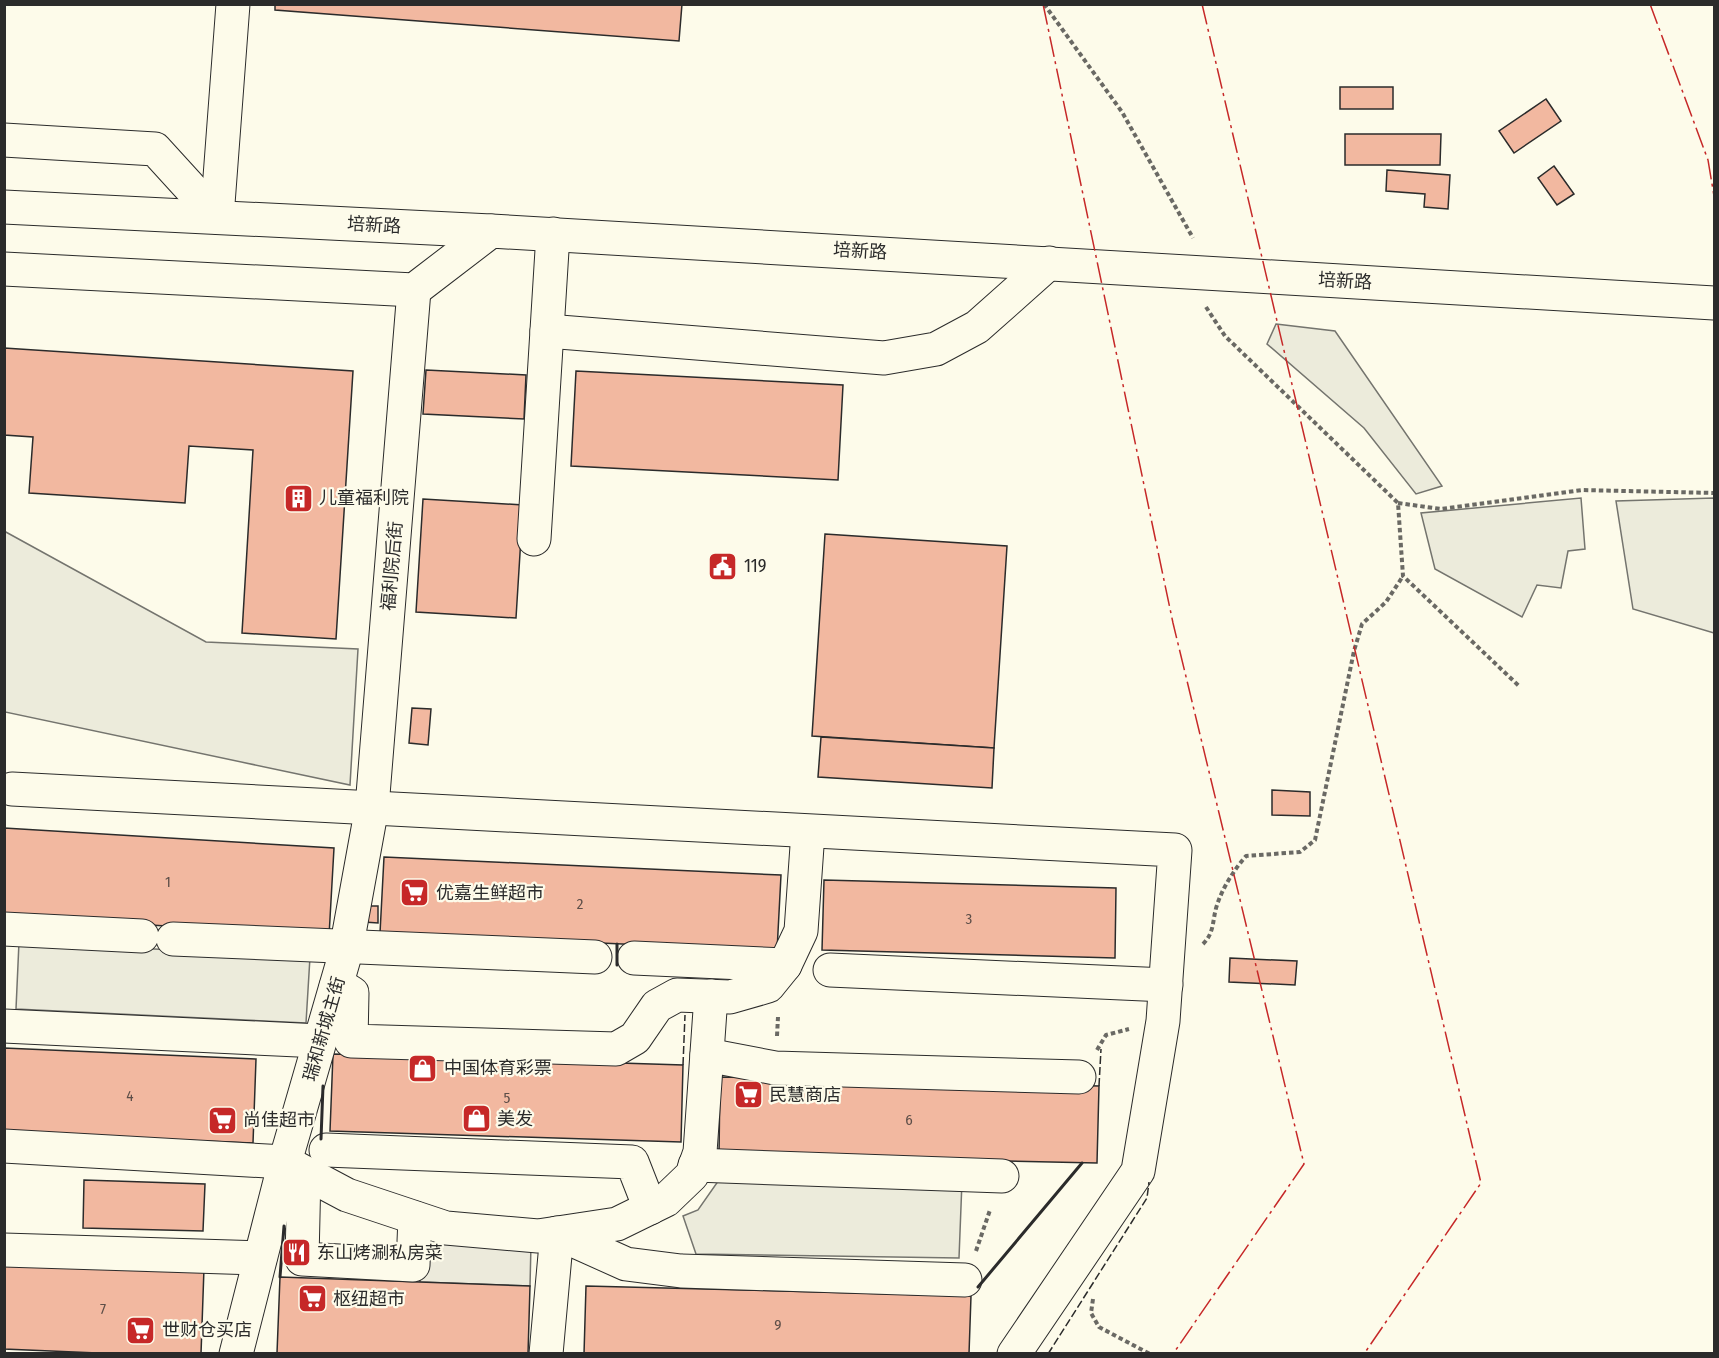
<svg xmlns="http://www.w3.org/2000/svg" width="1719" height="1358" viewBox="0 0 1719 1358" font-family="'Fira Sans Condensed','Noto Sans SC',sans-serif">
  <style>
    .green { fill: #ecebdb; stroke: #74746e; stroke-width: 1.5 }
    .parking { fill: #eceadb; stroke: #74746e; stroke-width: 1.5 }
    .building { fill: #f2b8a0; stroke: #2b2b2b; stroke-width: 1.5 }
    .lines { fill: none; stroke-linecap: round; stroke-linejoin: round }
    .minor-casing { stroke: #2b2b2b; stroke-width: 35 }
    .major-casing { stroke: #2b2b2b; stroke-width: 35 }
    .highway-casing { stroke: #2b2b2b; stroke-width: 35 }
    .path { stroke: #6a6964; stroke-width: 4; stroke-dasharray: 4.5 3; stroke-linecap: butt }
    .minor { stroke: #fdfbea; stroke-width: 33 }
    .major { stroke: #fdfbea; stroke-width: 33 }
    .highway { stroke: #fdfbea; stroke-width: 33 }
    .fence { stroke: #2b2b2b; stroke-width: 1.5; stroke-dasharray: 8 3; stroke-linecap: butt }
    .wall { stroke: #2b2b2b; stroke-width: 3 }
    .power { stroke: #c62828; stroke-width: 1.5; stroke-dasharray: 21 4.5 3 4.5; stroke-linecap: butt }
    .labels { text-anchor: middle; stroke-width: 4.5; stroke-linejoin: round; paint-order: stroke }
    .number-label { font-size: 15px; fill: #5d4e48 }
    .street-label { font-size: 18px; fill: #2b2b2b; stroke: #fdfbea }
    .poi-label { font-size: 18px; fill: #2b2b2b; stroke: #fdfbea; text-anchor: start }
  </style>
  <rect width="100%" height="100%" fill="#fdfbea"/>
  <g class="green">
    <polygon points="1276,324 1335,331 1442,486 1416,494 1364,428 1267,344"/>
    <polygon points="1581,498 1585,549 1568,551 1561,588 1537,585 1522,617 1435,569 1421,513"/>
    <polygon points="1714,498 1714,633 1633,609 1616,501"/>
    <polygon points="4,531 206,642 358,649 350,785 5,712"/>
    <polygon points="19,942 310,957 306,1023 16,1009"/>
    <polygon points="721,1177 962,1181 959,1258 696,1254 683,1216 698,1210"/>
  </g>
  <polygon class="parking" points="421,1229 531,1244 530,1286 420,1282"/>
  <g class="building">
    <polygon points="275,4 682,4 679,41 275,10"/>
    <rect x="1340" y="87" width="53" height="22"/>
    <polygon points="1546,99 1561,121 1514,153 1499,131"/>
    <polygon points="1345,134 1441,134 1440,165 1345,165"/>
    <polygon points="1554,166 1574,194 1557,205 1538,178"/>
    <polygon points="1387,170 1450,175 1448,209 1424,207 1425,194 1386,191"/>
    <polygon points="4,348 353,371 336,639 242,633 253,450 189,446 185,503 29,493 33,437 4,435"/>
    <polygon points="426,370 526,375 524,419 423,414"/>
    <polygon points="576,371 843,385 838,480 571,466"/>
    <polygon points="423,499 523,505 516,618 416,612"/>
    <polygon points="825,534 1007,546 994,748 812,736"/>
    <polygon points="412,708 431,709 428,745 409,743"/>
    <polygon points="821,737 994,748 992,788 818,777"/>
    <polygon points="1272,790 1310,792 1310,816 1272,815"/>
    <polygon points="4,828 334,848 329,936 4,916"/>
    <polygon points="384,857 781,875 777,951 380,933"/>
    <polygon points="824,880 1116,888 1115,958 822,950"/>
    <polygon points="365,906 378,906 378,923 364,922"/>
    <polygon points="1230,958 1297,961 1295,985 1229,982"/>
    <polygon points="4,1048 256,1059 253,1143 4,1133"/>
    <polygon points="333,1054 683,1065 681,1142 330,1131"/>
    <polygon points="720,1077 1099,1086 1097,1163 719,1155"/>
    <polygon points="84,1180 205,1184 203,1231 83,1228"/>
    <polygon points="4,1261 204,1268 201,1354 121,1354 4,1349"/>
    <polygon points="280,1277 530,1286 528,1354 277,1353"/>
    <polygon points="586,1286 971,1296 969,1354 584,1354"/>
  </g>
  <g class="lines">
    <defs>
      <g id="minor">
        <polyline points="4,140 155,149 217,217"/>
        <polyline points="217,217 233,4"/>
        <polyline points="547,331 884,358 936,349 977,327 1049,263"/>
        <polyline points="534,539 553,234"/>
        <polyline points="12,789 1175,850 1163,1021 1138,1171 1014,1354"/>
        <polyline points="4,929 142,936"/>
        <polyline points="173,939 595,957"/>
        <polyline points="634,958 785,965"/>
        <polyline points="830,970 1166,985"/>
        <polyline points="336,987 344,988 352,993 351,1041 616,1049 635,1038 657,1006 677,995 730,997 768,986 785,965 801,931 808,832"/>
        <polyline points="4,1026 320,1041"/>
        <polyline points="707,1055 775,1068 1079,1077"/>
        <polyline points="4,1146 285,1162 347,1195 446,1228 538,1236 617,1224 666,1200 692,1175 700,1152 711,996"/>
        <polyline points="326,1150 632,1162 650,1208"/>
        <polyline points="695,1165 1002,1176"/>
        <polyline points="304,1173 302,1259 413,1265 415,1218"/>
        <polyline points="4,1250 260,1258"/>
        <polyline points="236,1354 285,1162 345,955 372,807 414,290"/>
        <polyline points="546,1354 557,1233 626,1264 681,1271 965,1280"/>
      </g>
      <polyline id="major" points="4,207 491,231"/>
      <polyline id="highway" points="4,269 414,290 491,231 1714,303"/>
    </defs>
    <use href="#minor" class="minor-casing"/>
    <use href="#major" class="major-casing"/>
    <use href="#highway" class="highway-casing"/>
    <g class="path">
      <polyline points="1044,4 1122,112 1193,238"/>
      <polyline points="1206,307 1225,336 1398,503 1403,576 1519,686"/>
      <polyline points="1398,503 1441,509 1582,490 1714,493"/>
      <path d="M1203 944C1215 932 1212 920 1217 905 1223 887 1234 870 1246 856L1300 852 1315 840 1354 651 1362 624 1386 602 1403 576"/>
      <polyline points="777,1036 778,1017"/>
      <polyline points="1097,1050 1106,1035 1129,1029"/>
      <polyline points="976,1251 990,1210"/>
      <polyline points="1093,1299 1091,1313 1099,1327 1150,1354"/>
    </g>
    <use href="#minor" class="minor"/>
    <use href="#major" class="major"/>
    <use href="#highway" class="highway"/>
    <g class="fence">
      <polyline points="683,1065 685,1015"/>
      <polyline points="1099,1086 1101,1049"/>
      <polyline points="1048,1354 1147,1198 1149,1182"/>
    </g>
    <g class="wall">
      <polyline points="617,965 617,944"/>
      <polyline points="321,1139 323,1086"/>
      <polyline points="280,1277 284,1226"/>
      <polyline points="978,1287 1082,1163"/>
    </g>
    <g class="power">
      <polyline points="1043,4 1173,623 1304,1164 1173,1354"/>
      <polyline points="1202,4 1481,1183 1364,1354"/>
      <polyline points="1650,4 1708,160 1714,196"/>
    </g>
  </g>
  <defs>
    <symbol id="building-square" viewBox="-11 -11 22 22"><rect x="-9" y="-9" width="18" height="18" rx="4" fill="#c62828" stroke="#fdfbea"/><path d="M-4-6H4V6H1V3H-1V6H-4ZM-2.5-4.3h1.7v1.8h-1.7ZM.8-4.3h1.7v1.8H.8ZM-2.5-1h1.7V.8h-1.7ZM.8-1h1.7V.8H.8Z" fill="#fff"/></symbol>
    <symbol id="civic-square" viewBox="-11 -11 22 22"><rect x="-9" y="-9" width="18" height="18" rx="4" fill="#c62828" stroke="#fdfbea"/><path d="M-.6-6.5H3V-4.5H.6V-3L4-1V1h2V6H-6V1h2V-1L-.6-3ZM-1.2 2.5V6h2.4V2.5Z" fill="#fff"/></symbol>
    <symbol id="supermarket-square" viewBox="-11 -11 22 22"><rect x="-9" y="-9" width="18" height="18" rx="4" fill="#c62828" stroke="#fdfbea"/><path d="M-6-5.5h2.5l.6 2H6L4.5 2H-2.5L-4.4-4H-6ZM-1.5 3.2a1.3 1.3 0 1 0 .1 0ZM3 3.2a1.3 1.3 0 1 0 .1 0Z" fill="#fff"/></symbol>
    <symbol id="shop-square" viewBox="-11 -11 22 22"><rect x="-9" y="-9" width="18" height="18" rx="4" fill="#c62828" stroke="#fdfbea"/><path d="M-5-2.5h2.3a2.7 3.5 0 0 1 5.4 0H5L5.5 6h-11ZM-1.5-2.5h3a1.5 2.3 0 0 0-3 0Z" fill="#fff"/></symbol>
    <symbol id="restaurant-square" viewBox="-11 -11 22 22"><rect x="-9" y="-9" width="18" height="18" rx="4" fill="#c62828" stroke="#fdfbea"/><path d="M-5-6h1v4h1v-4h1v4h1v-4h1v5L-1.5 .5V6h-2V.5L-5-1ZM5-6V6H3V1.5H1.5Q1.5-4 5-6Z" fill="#fff"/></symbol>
  </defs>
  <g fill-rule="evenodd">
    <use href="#building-square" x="282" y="482" width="33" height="33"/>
    <use href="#civic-square" x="706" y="550" width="33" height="33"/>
    <use href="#supermarket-square" x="398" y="876" width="33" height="33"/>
    <use href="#shop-square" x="406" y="1052" width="33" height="33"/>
    <use href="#supermarket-square" x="732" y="1078" width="33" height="33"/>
    <use href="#shop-square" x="460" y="1102" width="33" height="33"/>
    <use href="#supermarket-square" x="206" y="1104" width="33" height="33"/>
    <use href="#restaurant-square" x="280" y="1236" width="33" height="33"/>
    <use href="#supermarket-square" x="296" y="1282" width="33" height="33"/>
    <use href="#supermarket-square" x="124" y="1314" width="33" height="33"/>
  </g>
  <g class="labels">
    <g class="number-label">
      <text x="168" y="887">1</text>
      <text x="580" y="909">2</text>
      <text x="969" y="924">3</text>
      <text x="130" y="1101">4</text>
      <text x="507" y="1103">5</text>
      <text x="909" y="1125">6</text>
      <text x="103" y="1314">7</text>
      <text x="778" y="1330">9</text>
    </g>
    <g class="street-label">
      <text transform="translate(374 225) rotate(3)" y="6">培新路</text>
      <text transform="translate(860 251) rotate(3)" y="6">培新路</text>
      <text transform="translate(1345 281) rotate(3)" y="6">培新路</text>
      <text transform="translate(392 566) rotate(-85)" y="6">福利院后街</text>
      <text transform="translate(324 1029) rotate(-74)" y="6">瑞和新城主街</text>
    </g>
    <g class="poi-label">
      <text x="319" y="504">儿童福利院</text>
      <text x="744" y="572">119</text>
      <text x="436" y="899">优嘉生鲜超市</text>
      <text x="444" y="1074">中国体育彩票</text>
      <text x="769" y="1101">民慧商店</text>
      <text x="497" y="1125">美发</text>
      <text x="243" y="1126">尚佳超市</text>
      <text x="317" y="1259">东山烤涮私房菜</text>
      <text x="333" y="1305">枢纽超市</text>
      <text x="162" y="1336">世财仓买店</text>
    </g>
  </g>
  <rect width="1719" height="1358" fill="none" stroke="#2b2b2b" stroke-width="12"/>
</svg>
